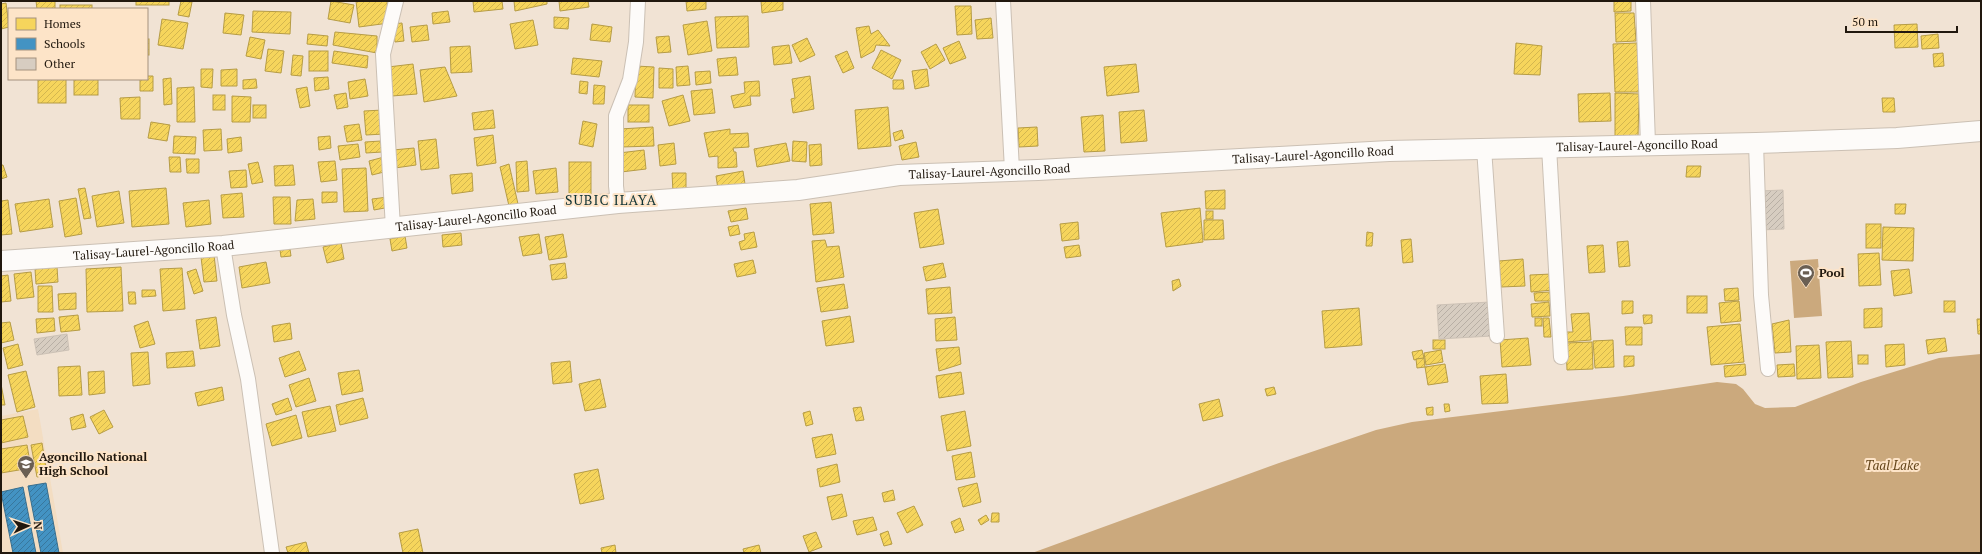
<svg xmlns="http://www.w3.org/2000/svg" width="1982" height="554" viewBox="0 0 1982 554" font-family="'PT Serif',serif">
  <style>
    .built { fill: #f3ddc2 }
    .water { fill: #cba97d }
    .homes { fill: url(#homes-hatch); stroke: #b69c45 }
    .schools { fill: url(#schools-hatch); stroke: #396e8d }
    .building { fill: url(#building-hatch); stroke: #cdc2b6 }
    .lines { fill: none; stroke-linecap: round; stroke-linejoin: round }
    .street-casing { stroke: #cbc0b4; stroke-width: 16 }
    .secondary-casing { stroke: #cbc0b4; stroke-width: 22 }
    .street { stroke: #fdfbf9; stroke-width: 14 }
    .secondary { stroke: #fdfbf9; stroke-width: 20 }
    .labels { text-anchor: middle; stroke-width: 4; stroke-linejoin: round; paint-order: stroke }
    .street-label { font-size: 12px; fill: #21180e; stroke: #fde4c8 }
    .poi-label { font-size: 12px; font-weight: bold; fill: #21180e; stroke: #fde4c8; text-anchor: start }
    .water-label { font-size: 13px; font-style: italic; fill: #64451a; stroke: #fde4c8 }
    .quarter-label { font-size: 14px; letter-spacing: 1px; fill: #0f3234; stroke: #fde4c8 }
  </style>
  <defs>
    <pattern id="homes-hatch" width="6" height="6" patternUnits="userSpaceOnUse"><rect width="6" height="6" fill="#f6d55c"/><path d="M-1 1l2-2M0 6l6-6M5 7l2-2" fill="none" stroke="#d3b64f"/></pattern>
    <pattern id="schools-hatch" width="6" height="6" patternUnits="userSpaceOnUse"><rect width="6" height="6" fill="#4393c3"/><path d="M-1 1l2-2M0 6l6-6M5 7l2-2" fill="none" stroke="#38779d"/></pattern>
    <pattern id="building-hatch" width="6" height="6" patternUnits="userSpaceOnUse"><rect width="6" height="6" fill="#d7cdc1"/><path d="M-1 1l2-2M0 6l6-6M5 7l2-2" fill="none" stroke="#b8afa5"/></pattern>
  </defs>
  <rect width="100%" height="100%" fill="#f1e3d4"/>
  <polygon class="built" points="38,409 63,553 3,553 1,543 1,416"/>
  <g class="water">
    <polygon points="1818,259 1822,316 1794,318 1790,261"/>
    <polygon points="1981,354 1981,553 1032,553 1279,463 1376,430 1412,422 1623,396 1717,382 1736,384 1743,389 1755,404 1765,408 1795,407 1861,382 1939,358"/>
  </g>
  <g class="homes">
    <polygon points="36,1 55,1 55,9 37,9"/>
    <rect x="136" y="1" width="33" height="4"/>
    <polygon points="181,1 192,2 189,17 178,15"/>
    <polygon points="331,1 354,5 350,23 328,19"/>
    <polygon points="356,1 387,1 389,23 359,27"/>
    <polygon points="473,1 502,1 503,9 474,12"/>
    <polygon points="514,1 547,1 547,4 515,11"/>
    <polygon points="559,1 588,1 589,7 560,11"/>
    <polygon points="686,1 706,1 706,9 687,11"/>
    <polygon points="761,1 783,1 783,10 762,13"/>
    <polygon points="1614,1 1631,1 1631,11 1614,12"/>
    <polygon points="6,3 9,27 1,29 1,4"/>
    <rect x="60" y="5" width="32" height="4"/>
    <polygon points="955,6 971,6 972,34 957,35"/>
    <polygon points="253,11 291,12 290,34 252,32"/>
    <polygon points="448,11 450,22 433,24 432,13"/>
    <polygon points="225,13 244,15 241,35 223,33"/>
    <polygon points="1615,13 1634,13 1636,41 1616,42"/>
    <polygon points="748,16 749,47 717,48 715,17"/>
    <polygon points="554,17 569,18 568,29 554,28"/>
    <polygon points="991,18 993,38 977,39 975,20"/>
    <polygon points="162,19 188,23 183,49 158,45"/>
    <polygon points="533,20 538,45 515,49 510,24"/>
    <polygon points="707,21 712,51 688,55 683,25"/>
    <polygon points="402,23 404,41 395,42 393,24"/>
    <polygon points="592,24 612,27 610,42 590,40"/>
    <polygon points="1917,24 1918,47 1895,48 1894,25"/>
    <polygon points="427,25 429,40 412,42 410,27"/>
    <polygon points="869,26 871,34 878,30 890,46 876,45 874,51 861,58 856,28"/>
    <polygon points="335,32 377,36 377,53 333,45"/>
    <polygon points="308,34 328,36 327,46 307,44"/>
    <polygon points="1938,34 1939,48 1922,49 1921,36"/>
    <polygon points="669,36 671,52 658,53 656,37"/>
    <polygon points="250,37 265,40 261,59 246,56"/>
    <polygon points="807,38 815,55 800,62 792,45"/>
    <rect x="147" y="39" width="2" height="16"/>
    <polygon points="959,41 966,58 950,64 943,48"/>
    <polygon points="1516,43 1542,46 1540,75 1514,74"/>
    <polygon points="1637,43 1639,92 1615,92 1613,44"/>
    <polygon points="936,44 945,60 930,69 921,52"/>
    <polygon points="789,45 792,63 774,65 772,47"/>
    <polygon points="470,46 472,72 451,73 450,47"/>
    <polygon points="268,49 284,51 281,73 265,71"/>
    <polygon points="881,50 901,60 892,79 872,68"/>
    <rect x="309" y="51" width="19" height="20"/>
    <polygon points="334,51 368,56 367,68 332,63"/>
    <polygon points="847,51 854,68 843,73 835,56"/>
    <polygon points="1943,53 1944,66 1934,67 1933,54"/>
    <polygon points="293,55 303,56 301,76 291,75"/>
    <polygon points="736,57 738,75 719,76 717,59"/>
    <polygon points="573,58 602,61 599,77 571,74"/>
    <polygon points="413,64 417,94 392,96 388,67"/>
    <polygon points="1136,64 1139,92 1107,96 1104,67"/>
    <polygon points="636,66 654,67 653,98 635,97"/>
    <polygon points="688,66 690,85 677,86 676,67"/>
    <polygon points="445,67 457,96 424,102 420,70"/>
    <polygon points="659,68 673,69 673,88 659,88"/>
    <polygon points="201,69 213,69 212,88 201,87"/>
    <polygon points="237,69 237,86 221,86 221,70"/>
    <polygon points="927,69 929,86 915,89 912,71"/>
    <polygon points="710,71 711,83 696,85 695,72"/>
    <polygon points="147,76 153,76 153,91 140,91 140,79 147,79"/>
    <polygon points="810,76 814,109 793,113 791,99 795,98 792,79"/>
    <polygon points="328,77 329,89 315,91 314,78"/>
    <polygon points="171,78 172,104 164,105 163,79"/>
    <rect x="38" y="79" width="28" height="24"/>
    <rect x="74" y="79" width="24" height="16"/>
    <polygon points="256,79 257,88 243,89 243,80"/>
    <polygon points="365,79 368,96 350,99 348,82"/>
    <polygon points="893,80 903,80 904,89 893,89"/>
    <polygon points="580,81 588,82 587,94 579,93"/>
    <polygon points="759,81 760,96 750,96 751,105 734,108 731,96 745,93 744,82"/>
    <polygon points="594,85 605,86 604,104 593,104"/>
    <polygon points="194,87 195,122 177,122 177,88"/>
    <polygon points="307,87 310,106 300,108 296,89"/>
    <polygon points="712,89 715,113 694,115 691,91"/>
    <polygon points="346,93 348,107 337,109 334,95"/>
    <polygon points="1610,93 1611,121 1579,122 1578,94"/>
    <polygon points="1615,93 1639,94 1638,137 1615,137"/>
    <rect x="213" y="95" width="12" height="15"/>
    <polygon points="683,95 690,121 669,126 662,101"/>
    <polygon points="232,96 251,97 250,122 232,122"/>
    <polygon points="140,97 140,119 121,119 120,98"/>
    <polygon points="1882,98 1894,98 1895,112 1883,112"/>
    <rect x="253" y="105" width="13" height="13"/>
    <rect x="628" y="105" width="21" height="17"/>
    <polygon points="888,107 891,146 858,149 855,110"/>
    <polygon points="383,110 384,134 366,135 364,111"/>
    <polygon points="493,110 495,128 474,130 472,113"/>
    <polygon points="1144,110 1147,141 1121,143 1119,112"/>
    <polygon points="1103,115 1105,151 1084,152 1081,117"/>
    <polygon points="583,121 597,124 593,147 579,144"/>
    <polygon points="151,122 170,125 167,141 148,138"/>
    <polygon points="359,124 362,140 347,142 344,126"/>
    <polygon points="653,127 654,146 621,147 620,129"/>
    <polygon points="1037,127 1038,146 1019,147 1018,128"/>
    <polygon points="221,129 222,150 204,151 203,130"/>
    <polygon points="730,129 730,134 748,133 749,147 733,148 734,152 736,152 737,167 718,168 718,156 709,157 704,133"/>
    <polygon points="902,130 904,138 895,141 893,133"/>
    <polygon points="493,135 496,163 477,166 474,138"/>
    <polygon points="174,136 196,137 195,154 173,153"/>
    <polygon points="330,136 331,148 319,150 318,137"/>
    <polygon points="241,137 242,151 228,153 227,139"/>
    <polygon points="436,139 439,168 421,170 418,141"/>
    <polygon points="381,141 382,152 366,153 365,142"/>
    <polygon points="793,141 807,142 806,162 792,161"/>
    <polygon points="916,142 919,157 902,160 899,146"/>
    <polygon points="674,143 676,164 660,166 658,145"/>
    <polygon points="786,143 790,161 757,167 754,149"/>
    <polygon points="358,144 360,157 340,160 338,146"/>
    <polygon points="821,144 822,165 810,166 809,145"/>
    <polygon points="414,148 416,165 395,168 393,150"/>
    <polygon points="644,150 646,169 621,172 619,153"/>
    <polygon points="169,157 180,157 181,172 170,172"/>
    <polygon points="384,157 388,171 372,175 369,161"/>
    <polygon points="186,159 199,159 199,173 187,173"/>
    <polygon points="335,161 337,180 321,182 318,162"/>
    <polygon points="527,161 529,191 517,192 516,162"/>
    <polygon points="258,162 263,182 252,184 248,164"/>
    <rect x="569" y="162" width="22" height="33"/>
    <polygon points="509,164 518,204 509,206 500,167"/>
    <polygon points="1,165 3,165 7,177 1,179"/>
    <polygon points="293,165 295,185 275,186 274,166"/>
    <polygon points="1687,166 1701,166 1700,177 1686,177"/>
    <polygon points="366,168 368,211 344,212 342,169"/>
    <polygon points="556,168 558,192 536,194 533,171"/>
    <polygon points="246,170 247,187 231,188 229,171"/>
    <polygon points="743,171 745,184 718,189 716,176"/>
    <polygon points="472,173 473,191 452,194 450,175"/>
    <polygon points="672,173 686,173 686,192 673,192"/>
    <polygon points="85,188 91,218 84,219 78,189"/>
    <polygon points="166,188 169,224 132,227 129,191"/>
    <polygon points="1225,190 1225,209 1206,209 1205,191"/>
    <polygon points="119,191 124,223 97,227 92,196"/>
    <polygon points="322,192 337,192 337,202 322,203"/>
    <polygon points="242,193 244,217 223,218 221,195"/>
    <polygon points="273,197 290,197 291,224 274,224"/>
    <polygon points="388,197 390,207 374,210 372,199"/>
    <polygon points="76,198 82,234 65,237 59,201"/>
    <polygon points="49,199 53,227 20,232 15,204"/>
    <polygon points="313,199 315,219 295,221 297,200"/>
    <polygon points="8,200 12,234 1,235 1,201"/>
    <polygon points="209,200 211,224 186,227 183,203"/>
    <polygon points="831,202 834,233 813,235 810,204"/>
    <polygon points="1895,204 1906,204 1905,214 1895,214"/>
    <polygon points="746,208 748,219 731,222 728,211"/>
    <polygon points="1200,208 1203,242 1166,247 1161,213"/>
    <polygon points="938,209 944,244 920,248 914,213"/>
    <rect x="1206" y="211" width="7" height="8"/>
    <polygon points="1204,220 1223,220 1224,239 1204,240"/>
    <polygon points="1078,222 1079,239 1062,241 1060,224"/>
    <rect x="1866" y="224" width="15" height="24"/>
    <polygon points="738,225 740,234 730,236 728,227"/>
    <polygon points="1883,227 1914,228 1913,261 1882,260"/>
    <polygon points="754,232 757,247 741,250 739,242 745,240 744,234"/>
    <polygon points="1367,232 1373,233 1372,246 1366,246"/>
    <polygon points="461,233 462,245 443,247 442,235"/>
    <polygon points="539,234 542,253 523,256 519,237"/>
    <polygon points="563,234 567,257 549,260 545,237"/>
    <polygon points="405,236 407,248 392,251 390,239"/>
    <polygon points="1411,239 1413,262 1403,263 1401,240"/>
    <polygon points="825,240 827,247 839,246 844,277 816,282 812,241"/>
    <polygon points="1628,241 1630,266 1619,267 1617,242"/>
    <polygon points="341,243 344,259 327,263 323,247"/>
    <polygon points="1079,245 1081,256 1066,258 1064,247"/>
    <polygon points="1603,245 1605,272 1589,273 1587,246"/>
    <polygon points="290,249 291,256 281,257 280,250"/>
    <polygon points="1879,253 1881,285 1859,286 1858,254"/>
    <polygon points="214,255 217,281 204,282 201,257"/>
    <polygon points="1523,259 1525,286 1501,287 1499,261"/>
    <polygon points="753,260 756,273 737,277 734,264"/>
    <polygon points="266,262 270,283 242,288 239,267"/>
    <polygon points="565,263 567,278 552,280 550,265"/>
    <polygon points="943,263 946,277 926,281 923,267"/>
    <polygon points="57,267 58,282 36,284 35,269"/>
    <polygon points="121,267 123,311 87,312 86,269"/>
    <polygon points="182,268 185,309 163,311 160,269"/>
    <polygon points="196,269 203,291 194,294 187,272"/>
    <polygon points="1909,269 1912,293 1894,296 1891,271"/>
    <polygon points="31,272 34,297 17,299 14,274"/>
    <polygon points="1552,274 1553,290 1531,292 1530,275"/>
    <polygon points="8,275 11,301 1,302 1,276"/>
    <polygon points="1179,279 1181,286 1173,291 1172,281"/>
    <polygon points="844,284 848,308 821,312 817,288"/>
    <polygon points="38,286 52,286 53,312 38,312"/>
    <polygon points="950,287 952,313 928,314 926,289"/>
    <polygon points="1738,288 1739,300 1725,301 1724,289"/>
    <polygon points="142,290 155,290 156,296 142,297"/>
    <polygon points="128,292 135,292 136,304 129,304"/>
    <polygon points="1550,292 1551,301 1535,301 1534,293"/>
    <polygon points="76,293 76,309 59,310 58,294"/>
    <rect x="1687" y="296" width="20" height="17"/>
    <polygon points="1622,301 1633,301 1633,313 1622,314"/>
    <polygon points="1739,301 1741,321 1721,323 1719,303"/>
    <rect x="1944" y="301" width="11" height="11"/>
    <polygon points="1549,302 1550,316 1532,317 1531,304"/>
    <polygon points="1359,308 1362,345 1325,348 1322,311"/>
    <polygon points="1882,308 1882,327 1864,328 1864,309"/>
    <polygon points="1589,313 1591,340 1566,342 1565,332 1573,332 1571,314"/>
    <polygon points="78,315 80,330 61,332 59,317"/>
    <polygon points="1643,315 1652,315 1652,323 1644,324"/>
    <polygon points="850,316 854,342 826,346 822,321"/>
    <polygon points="216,317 220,346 200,349 196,320"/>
    <polygon points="955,317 957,340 936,341 935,319"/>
    <polygon points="54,318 55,331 37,333 36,319"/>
    <rect x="1535" y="318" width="7" height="8"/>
    <polygon points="1543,318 1549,318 1551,337 1544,337"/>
    <polygon points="1977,319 1981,319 1981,334 1978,334"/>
    <polygon points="1789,320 1791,352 1775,353 1772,324"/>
    <polygon points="148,321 155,344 140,348 134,326"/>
    <polygon points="10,322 14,340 1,343 1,323"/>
    <polygon points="290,323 292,339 274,342 272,326"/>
    <polygon points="1740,324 1744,362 1711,365 1707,327"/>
    <polygon points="1625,327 1642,327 1642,345 1626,345"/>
    <polygon points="1528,338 1531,365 1502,367 1500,340"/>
    <polygon points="1945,338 1947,351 1928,354 1926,340"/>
    <rect x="1433" y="340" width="12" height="9"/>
    <polygon points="1613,340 1614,367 1595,368 1593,341"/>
    <polygon points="1851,341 1853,377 1828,378 1826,342"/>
    <polygon points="1592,342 1593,369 1567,370 1566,343"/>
    <polygon points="18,344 23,365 8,369 3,348"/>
    <polygon points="1904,344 1905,365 1886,367 1885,345"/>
    <polygon points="1819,345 1821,378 1797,379 1796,346"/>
    <polygon points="959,347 961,364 939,371 936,349"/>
    <polygon points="1422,350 1424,358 1414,360 1412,352"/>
    <polygon points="1441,350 1443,362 1426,365 1424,353"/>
    <polygon points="193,351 195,366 167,368 166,353"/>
    <polygon points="299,351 306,370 285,377 279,358"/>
    <polygon points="148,352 150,384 133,386 131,353"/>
    <rect x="1858" y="355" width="10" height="9"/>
    <polygon points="1624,356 1634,356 1634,366 1624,367"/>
    <polygon points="1424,358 1425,367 1417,368 1416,359"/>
    <polygon points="570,361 572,382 553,384 551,363"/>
    <polygon points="1445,364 1448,382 1428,385 1425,367"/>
    <polygon points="1745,364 1746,375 1725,377 1724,366"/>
    <polygon points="1794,364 1795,376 1778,377 1777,365"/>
    <polygon points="80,366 82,395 59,396 58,367"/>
    <polygon points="359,370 363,391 342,395 338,373"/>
    <polygon points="26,371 35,407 17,412 8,375"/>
    <polygon points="104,371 105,393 89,395 88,372"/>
    <polygon points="961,372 964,394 939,398 936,376"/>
    <polygon points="1506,374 1508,403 1482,404 1480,376"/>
    <polygon points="309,378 316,401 296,407 289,385"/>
    <polygon points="600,379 606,407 585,411 579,384"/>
    <polygon points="1,384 5,405 1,405"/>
    <polygon points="222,387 224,400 198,406 195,393"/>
    <polygon points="1274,387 1276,394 1267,396 1265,389"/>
    <polygon points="288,398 292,410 276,415 272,404"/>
    <polygon points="363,398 368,418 340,425 336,405"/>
    <polygon points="1219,399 1223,416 1203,421 1199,404"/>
    <polygon points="1444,404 1449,404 1450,411 1445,412"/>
    <polygon points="330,406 336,431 308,437 302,412"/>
    <polygon points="861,407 864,420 856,421 853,408"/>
    <polygon points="1433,407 1433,415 1427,415 1426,408"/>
    <polygon points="104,410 113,427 99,434 90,417"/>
    <polygon points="810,411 813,424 806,426 803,413"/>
    <polygon points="965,411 971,446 947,451 941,416"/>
    <polygon points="83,414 86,427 72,430 70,418"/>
    <polygon points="296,415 302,438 272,446 266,424"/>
    <polygon points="23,416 28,437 1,443 1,420"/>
    <polygon points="832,434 836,454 816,458 812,438"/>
    <polygon points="42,443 47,475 37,477 31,445"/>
    <polygon points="27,445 31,468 1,473 1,449"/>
    <polygon points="971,452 975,477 956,480 952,456"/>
    <polygon points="837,464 840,482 820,487 817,469"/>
    <polygon points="598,469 604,499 580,504 574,474"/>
    <polygon points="977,483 981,502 963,507 958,488"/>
    <polygon points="893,490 895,500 884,502 882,493"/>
    <polygon points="842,494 847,516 832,520 827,497"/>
    <polygon points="914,506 923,525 907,533 897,513"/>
    <polygon points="992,513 999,513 999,522 991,522"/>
    <polygon points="986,515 989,520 981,525 978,520"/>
    <polygon points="873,517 877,530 857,535 853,521"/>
    <polygon points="960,518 964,530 955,533 951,522"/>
    <polygon points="418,529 423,553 403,553 399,533"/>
    <polygon points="888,531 892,544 884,546 880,534"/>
    <polygon points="816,532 822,547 809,552 803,536"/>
    <polygon points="306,542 309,553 288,553 286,547"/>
    <polygon points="615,545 616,553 602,553 601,548"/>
    <polygon points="759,545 761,553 744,553 743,549"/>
  </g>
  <g class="schools">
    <polygon points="46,483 59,553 41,553 28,486"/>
    <polygon points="23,487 36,553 13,553 1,492"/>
  </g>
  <g class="building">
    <polygon points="1783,190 1784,229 1760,230 1759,191"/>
    <polygon points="1490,302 1492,336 1439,339 1437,305"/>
    <polygon points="67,334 69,350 37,355 34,339"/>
  </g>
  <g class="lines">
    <defs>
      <g id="street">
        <polyline points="1003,1 1012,170"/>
        <polyline points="1643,1 1648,144"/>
        <polyline points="1756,143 1761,295 1768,369"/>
        <polyline points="1549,147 1561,357"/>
        <polyline points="1484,148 1497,336"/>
        <polyline points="618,203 616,186 616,116 630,80 636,42 638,1"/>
        <polyline points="393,228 383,54 396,1"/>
        <polyline points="223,246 234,315 248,379 272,553"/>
      </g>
      <g id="secondary">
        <path id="s1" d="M1 261 223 246 618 203 798 190 899 175 1038 170 1389 151 1756 143 1897 138 1981 131"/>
      </g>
    </defs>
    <use href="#street" class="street-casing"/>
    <use href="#secondary" class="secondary-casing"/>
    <use href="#street" class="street"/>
    <use href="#secondary" class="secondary"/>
  </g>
  <defs>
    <symbol id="stadium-pin" viewBox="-11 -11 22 30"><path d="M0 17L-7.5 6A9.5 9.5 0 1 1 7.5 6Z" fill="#6a5f53" stroke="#fde4c8"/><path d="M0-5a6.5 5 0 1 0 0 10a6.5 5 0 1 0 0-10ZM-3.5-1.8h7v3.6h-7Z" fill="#fff"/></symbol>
    <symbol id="school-pin" viewBox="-11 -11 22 30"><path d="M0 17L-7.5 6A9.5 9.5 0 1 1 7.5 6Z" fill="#6a5f53" stroke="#fde4c8"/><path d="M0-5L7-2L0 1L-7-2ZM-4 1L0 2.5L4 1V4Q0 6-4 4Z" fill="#fff"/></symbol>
  </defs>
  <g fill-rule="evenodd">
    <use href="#stadium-pin" x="1796" y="263" width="20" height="27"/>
    <use href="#school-pin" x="16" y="454" width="20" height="27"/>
  </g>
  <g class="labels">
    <g class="street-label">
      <text dy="4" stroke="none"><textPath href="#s1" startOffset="1641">Talisay-Laurel-Agoncillo Road</textPath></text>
      <text dy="4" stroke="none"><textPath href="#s1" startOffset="1317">Talisay-Laurel-Agoncillo Road</textPath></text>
      <text dy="4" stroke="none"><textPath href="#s1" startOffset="993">Talisay-Laurel-Agoncillo Road</textPath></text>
      <text dy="4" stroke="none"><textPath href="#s1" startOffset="477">Talisay-Laurel-Agoncillo Road</textPath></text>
      <text dy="4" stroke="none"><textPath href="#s1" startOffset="153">Talisay-Laurel-Agoncillo Road</textPath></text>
    </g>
    <g class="poi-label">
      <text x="1819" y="277">Pool</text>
      <text x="39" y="461">Agoncillo National<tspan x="39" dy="14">High School</tspan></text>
    </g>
    <g class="water-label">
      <text x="1892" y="470">Taal Lake</text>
    </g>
    <g class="quarter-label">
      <text x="611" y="205">SUBIC ILAYA</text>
    </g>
  </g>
  <rect width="1982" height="554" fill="none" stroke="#21180e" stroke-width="4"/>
  <rect x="8" y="8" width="140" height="72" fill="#fde4c8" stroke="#a5927e"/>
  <rect x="16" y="18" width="20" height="12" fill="#f6d55c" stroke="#a5927e"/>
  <text x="44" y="28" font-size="12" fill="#21180e">Homes</text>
  <rect x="16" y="38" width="20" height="12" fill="#4393c3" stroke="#a5927e"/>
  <text x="44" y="48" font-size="12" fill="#21180e">Schools</text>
  <rect x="16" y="58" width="20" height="12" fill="#d7cdc1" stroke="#a5927e"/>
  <text x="44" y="68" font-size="12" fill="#21180e">Other</text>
  <g transform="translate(28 526) rotate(87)" stroke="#fde4c8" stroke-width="3" paint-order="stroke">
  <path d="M0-3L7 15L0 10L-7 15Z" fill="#21180e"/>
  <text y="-6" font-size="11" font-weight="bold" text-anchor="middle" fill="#21180e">N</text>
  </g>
  <path d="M1846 26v6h111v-6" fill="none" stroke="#21180e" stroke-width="2"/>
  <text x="1852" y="26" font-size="12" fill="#21180e" stroke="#fde4c8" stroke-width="3" paint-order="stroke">50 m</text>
</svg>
